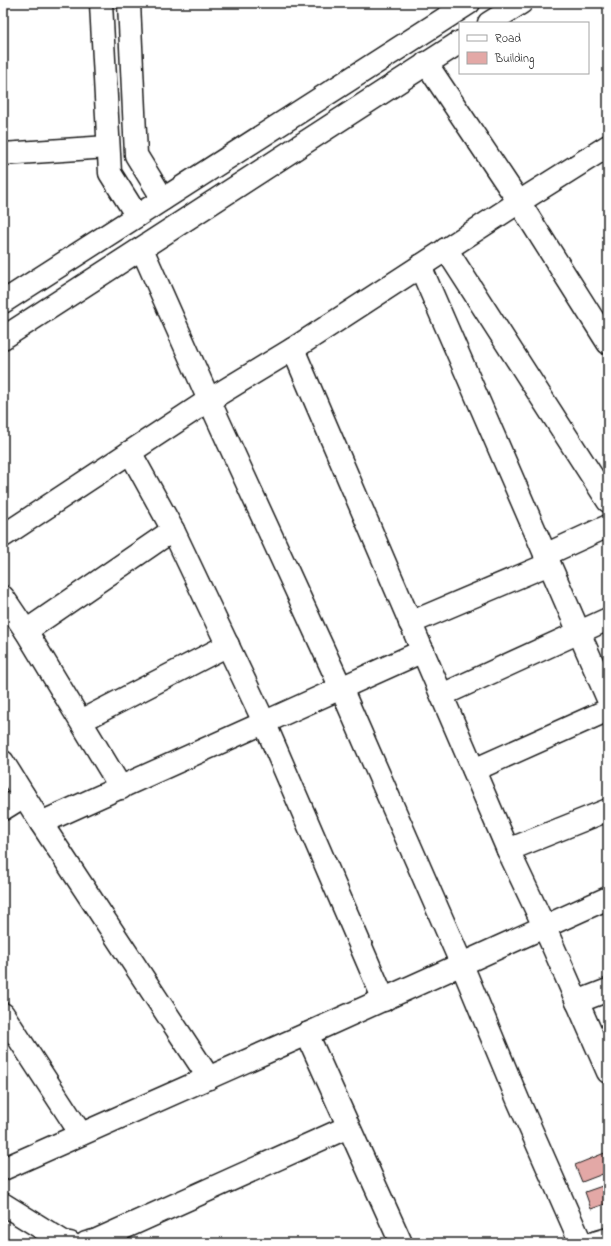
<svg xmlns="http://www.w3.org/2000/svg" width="611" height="1246" viewBox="0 0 611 1246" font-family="'Indie Flower',sans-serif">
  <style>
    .building { fill: #e3a8a6; stroke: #1c1c1c }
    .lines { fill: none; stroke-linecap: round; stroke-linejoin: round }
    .minor-casing { stroke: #1c1c1c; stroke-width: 25 }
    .minor { stroke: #fff; stroke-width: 22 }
  </style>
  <rect width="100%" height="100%" fill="#fff"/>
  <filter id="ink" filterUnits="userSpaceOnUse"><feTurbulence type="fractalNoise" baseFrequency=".025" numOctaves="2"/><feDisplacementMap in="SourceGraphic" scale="8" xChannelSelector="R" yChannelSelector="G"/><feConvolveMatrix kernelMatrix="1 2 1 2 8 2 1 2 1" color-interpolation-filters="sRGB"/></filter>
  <g filter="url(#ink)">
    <g class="building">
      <polygon points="607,1152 608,1172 582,1182 575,1165"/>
      <polygon points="608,1184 608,1203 591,1209 585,1192"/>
    </g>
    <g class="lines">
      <defs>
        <g id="minor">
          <polyline points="101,3 110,173 137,216"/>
          <polyline points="129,3 136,155 163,199"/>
          <polyline points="489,23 521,3"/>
          <polyline points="426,63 519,202 608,343"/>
          <polyline points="3,154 108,147"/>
          <polyline points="142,249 209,400 341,688 462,965 518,1100 581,1243"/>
          <polyline points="446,249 608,501"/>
          <polyline points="420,266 608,699"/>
          <polyline points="3,302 469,3"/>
          <polyline points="3,338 460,42"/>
          <polyline points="293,349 508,850 544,926 608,1072"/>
          <polyline points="130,452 173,530 265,724 384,1000"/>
          <polyline points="3,536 209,400 293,349 519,202 608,146"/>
          <polyline points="545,555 608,526"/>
          <polyline points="3,597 26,631 121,788"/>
          <polyline points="410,623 549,564"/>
          <polyline points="26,631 173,530"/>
          <polyline points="442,695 608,619"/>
          <polyline points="81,721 228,645"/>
          <polyline points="3,762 41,823 209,1078"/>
          <polyline points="474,770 608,710"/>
          <polyline points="3,809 24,796"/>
          <polyline points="41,823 423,651"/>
          <polyline points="508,850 608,810"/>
          <polyline points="577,1002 608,990"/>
          <polyline points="3,1014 81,1134"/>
          <polyline points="307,1034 401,1243"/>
          <polyline points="3,1169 307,1034 608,898"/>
          <polyline points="3,1204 64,1242 70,1243"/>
          <polyline points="86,1243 97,1240 348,1127"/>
          <polyline points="594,1243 608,1239"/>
        </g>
      </defs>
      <use href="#minor" class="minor-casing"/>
      <use href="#minor" class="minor"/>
    </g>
  </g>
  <rect width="611" height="1246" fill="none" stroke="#fff" stroke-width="16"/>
  <rect x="8" y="8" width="595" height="1230" fill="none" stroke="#1c1c1c" stroke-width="1.5" filter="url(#ink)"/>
  <rect x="459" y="22" width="130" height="52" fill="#ffffff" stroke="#a4a4a4"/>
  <rect x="467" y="35" width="20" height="6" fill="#ffffff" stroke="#a4a4a4"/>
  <text x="495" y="42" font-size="12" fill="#1c1c1c">Road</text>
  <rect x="467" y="52" width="20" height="12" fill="#e3a8a6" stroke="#a4a4a4"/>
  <text x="495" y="62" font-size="12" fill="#1c1c1c">Building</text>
</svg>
